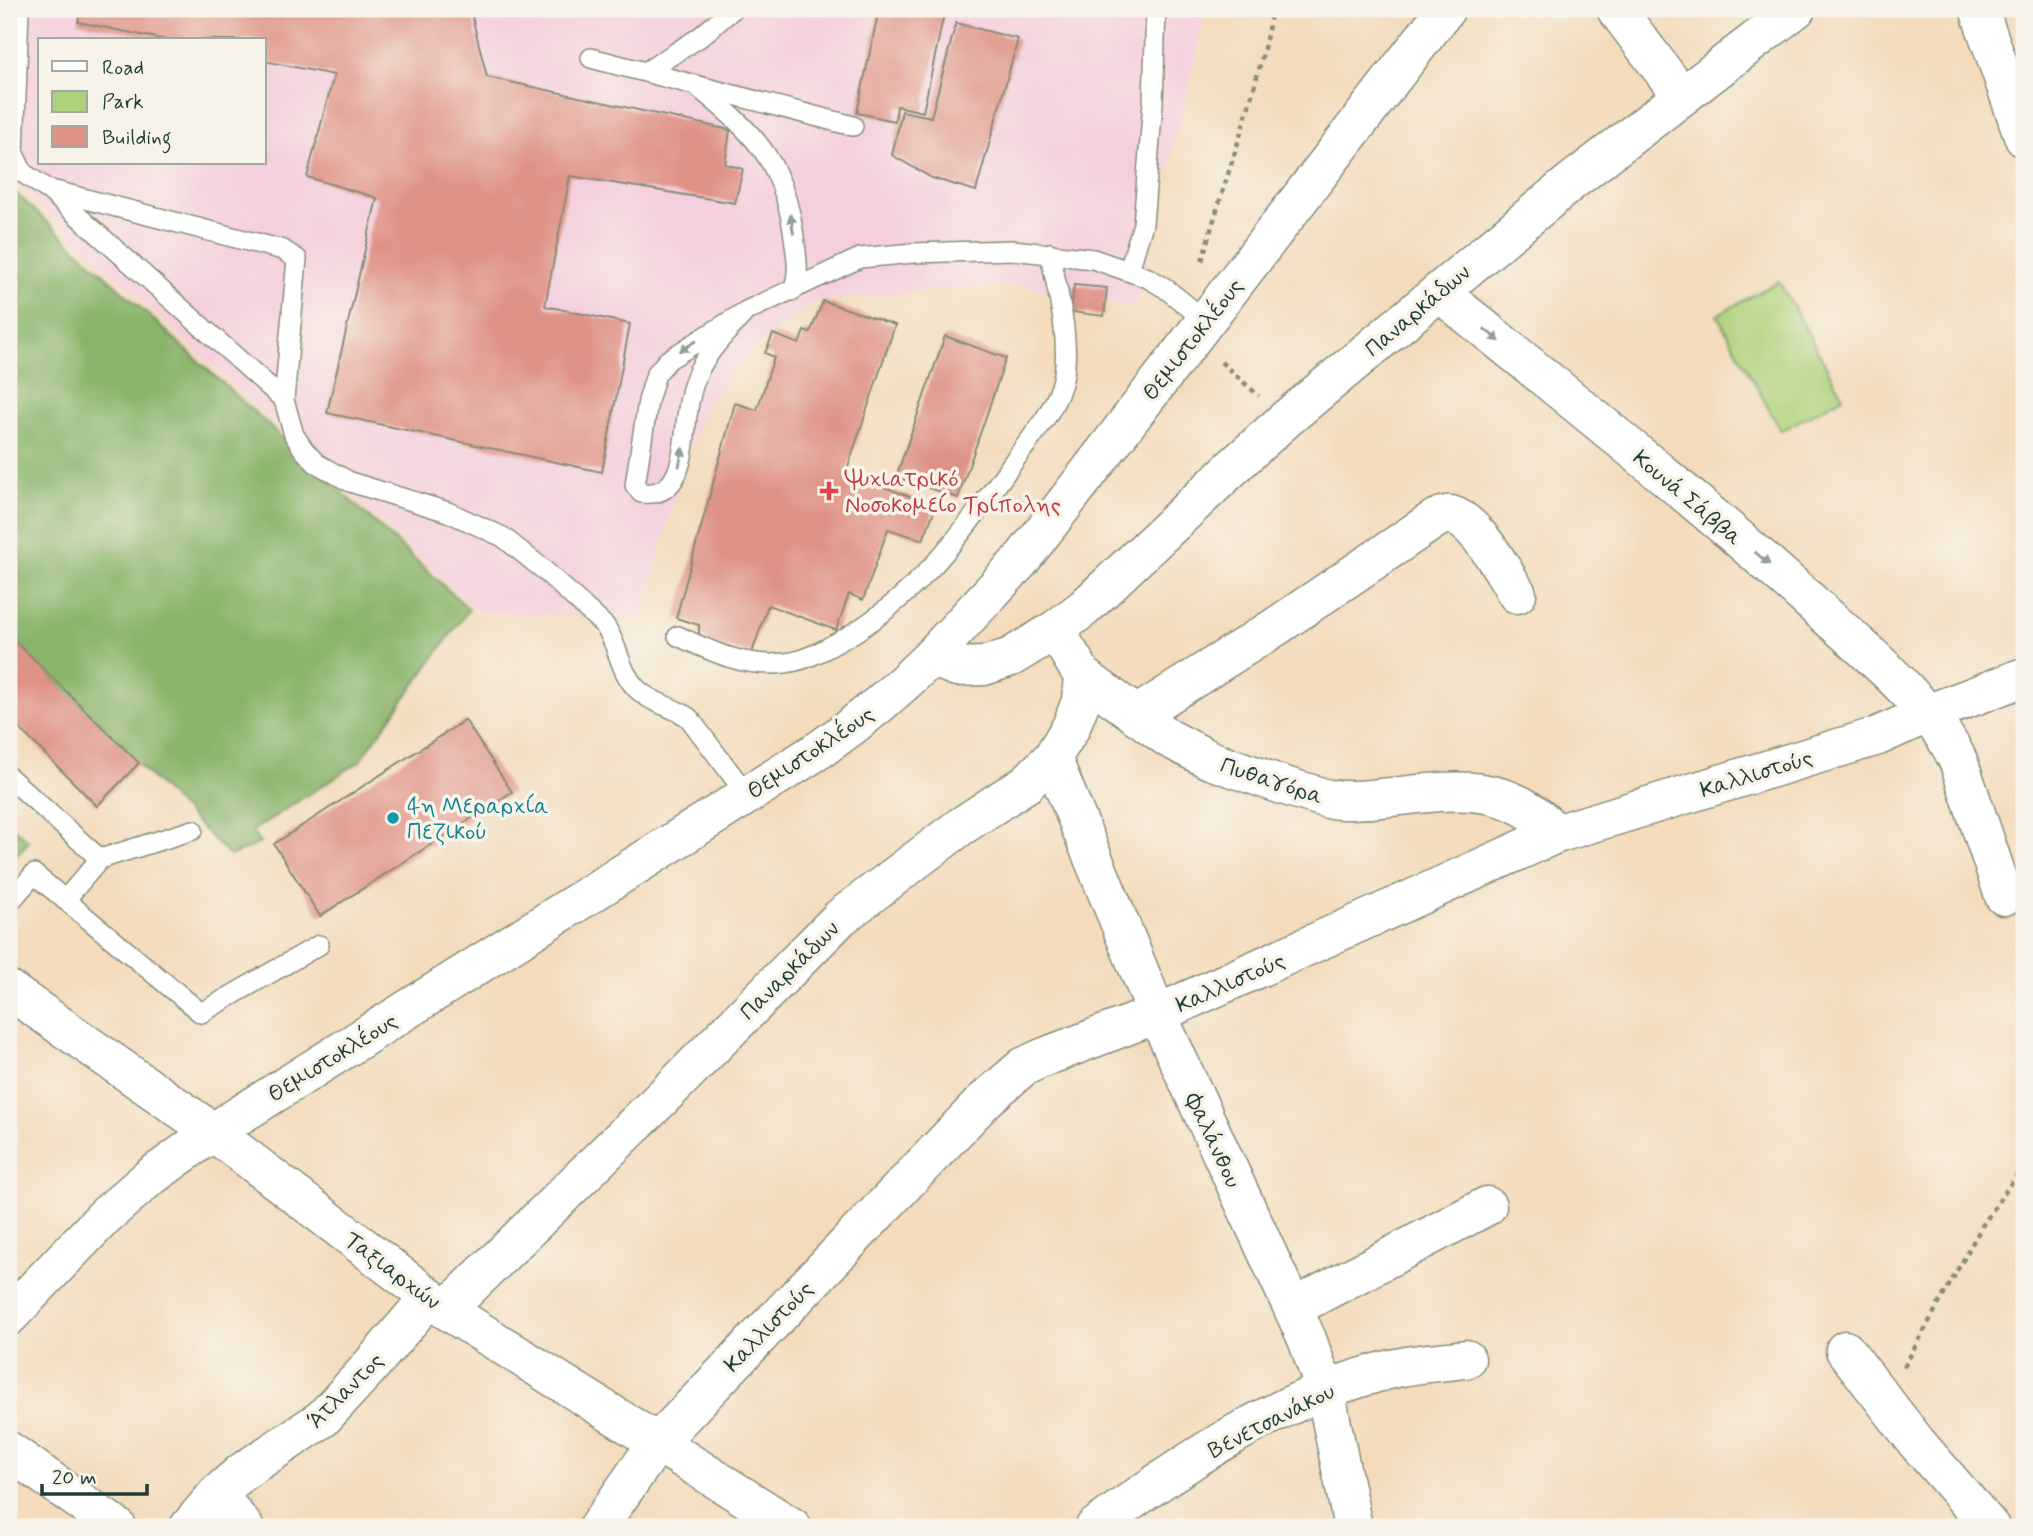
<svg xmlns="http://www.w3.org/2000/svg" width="2033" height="1536" viewBox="0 0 2033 1536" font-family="Mynerve,sans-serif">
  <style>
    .built { fill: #f4cfdd; fill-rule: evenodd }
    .green { fill: #add27b; stroke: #668858; stroke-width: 2 }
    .forest { fill: #8ab46b; stroke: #547850; stroke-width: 2 }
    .building { fill: #df9286 }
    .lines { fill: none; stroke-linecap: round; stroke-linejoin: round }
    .service-casing { stroke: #898c78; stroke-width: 22 }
    .minor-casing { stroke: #898c78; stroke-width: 41 }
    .tertiary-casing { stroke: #898c78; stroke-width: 41 }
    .path { stroke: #898c78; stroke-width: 4.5; stroke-dasharray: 5 5; stroke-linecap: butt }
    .service { stroke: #fff; stroke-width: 19 }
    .minor { stroke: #fff; stroke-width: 38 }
    .tertiary { stroke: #fff; stroke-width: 38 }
    .oneway { fill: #8f9e9a }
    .health-dot { fill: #e0444e; stroke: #f7f3e8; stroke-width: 2.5 }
    .culture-dot { fill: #0f9aa8; stroke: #f7f3e8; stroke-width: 2.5 }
    .labels { text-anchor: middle; stroke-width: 7; stroke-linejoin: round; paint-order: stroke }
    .street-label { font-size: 23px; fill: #1f3d34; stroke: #f7f3e8 }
    .health-label { font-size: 23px; fill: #be3a42; stroke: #f7f3e8; text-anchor: start }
    .culture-label { font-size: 23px; fill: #0d838f; stroke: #f7f3e8; text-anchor: start }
  </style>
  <rect width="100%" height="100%" fill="#f7f3e8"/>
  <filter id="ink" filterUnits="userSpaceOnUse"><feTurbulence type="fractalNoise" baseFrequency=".0143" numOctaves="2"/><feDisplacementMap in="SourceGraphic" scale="14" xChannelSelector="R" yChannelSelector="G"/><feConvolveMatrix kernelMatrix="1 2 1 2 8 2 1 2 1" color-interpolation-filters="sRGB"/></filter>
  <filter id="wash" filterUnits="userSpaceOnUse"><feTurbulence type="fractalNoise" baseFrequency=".00686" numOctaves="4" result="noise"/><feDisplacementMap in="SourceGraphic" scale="28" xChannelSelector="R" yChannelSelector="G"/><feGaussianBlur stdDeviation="1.57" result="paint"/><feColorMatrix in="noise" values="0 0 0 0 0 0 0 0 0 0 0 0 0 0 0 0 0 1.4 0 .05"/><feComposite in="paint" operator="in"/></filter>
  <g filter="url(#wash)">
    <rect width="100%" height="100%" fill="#f3dbbc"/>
    <path class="built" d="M9 9H1207L1135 308 1014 284 814 301 748 353 702 411 639 619 478 612 9 177ZM40 40H264V163H40Z"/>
    <polygon class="green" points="1779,281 1843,397 1781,431 1717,315"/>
    <g class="forest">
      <polygon points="9,187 469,609 359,762 252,831 260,843 230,856 9,635"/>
      <polygon points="9,824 29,841 9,865"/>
    </g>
    <g id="blocks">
      <g class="building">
        <polygon points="81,9 494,9 472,17 487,77 730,130 725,164 743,169 735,203 570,176 545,306 630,324 602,472 327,413 377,198 307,177 334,75 264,61 264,40 166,40 78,22"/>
        <polygon points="879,9 945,9 923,112 897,106 895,121 857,113"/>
        <polygon points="956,23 1018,39 976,191 932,178 892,155 902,111 931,117"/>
        <polygon points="1074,285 1107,288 1104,316 1071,312"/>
        <polygon points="823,301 895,325 846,473 936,506 923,540 888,529 863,600 849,594 836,630 768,605 752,653 715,645 699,634 699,625 676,618 735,403 757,410 774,357 765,353 773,334 799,344 804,331 810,333"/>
        <polygon points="945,336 1006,358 958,498 896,477"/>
        <polygon points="9,635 139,763 97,806 9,718"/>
        <polygon points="465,720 512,792 320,916 274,844"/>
      </g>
    </g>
  </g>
  <g filter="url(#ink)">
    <use href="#blocks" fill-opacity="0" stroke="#898c78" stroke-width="2"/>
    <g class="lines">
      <defs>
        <g id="service">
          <path d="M19 9 14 154 23 173 47 189 283 250 297 259 284 400 294 435 304 450 316 463 350 482 448 512 503 537 544 570 605 626C619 646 619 671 637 689 652 704 673 706 689 718L747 795"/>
          <polyline points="591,58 853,126"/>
          <polyline points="647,71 700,37 733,9"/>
          <path d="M700 89C759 137 786 166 795 244 797 260 800 276 792 291"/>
          <polyline points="51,192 284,400"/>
          <polyline points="1129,270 1143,224 1153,103 1156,9"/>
          <path d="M746 311C730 329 711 347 699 370 692 384 689 400 687 416 683 446 685 498 641 493L635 485 648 401 656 374 668 360 746 311 860 258 913 253 1013 250 1093 259 1148 278 1165 288 1206 321"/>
          <path d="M678 636C712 652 746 668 785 663 804 661 822 651 838 642 915 600 964 531 1014 461 1033 435 1059 406 1064 374 1070 335 1057 291 1050 253"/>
          <polyline points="9,777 100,859"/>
          <polyline points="65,900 100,859 193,830"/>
          <polyline points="9,903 34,874 201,1013 319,945"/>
        </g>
        <g id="minor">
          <polyline points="1616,9 1681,95"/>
          <polyline points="1979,9 2024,138"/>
          <path d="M1439 292C1568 397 1698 500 1821 611 1866 651 1935 708 1959 763L2004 896"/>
          <polyline points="931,657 1022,559 1446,9"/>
          <path d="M1083 676 1168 738 1210 760 1285 786 1328 799 1343 800C1421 801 1496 765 1556 834"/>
          <path d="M1136 715 1274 628 1435 519C1440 517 1445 514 1451 515 1476 521 1505 573 1517 594"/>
          <polyline points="1052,758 1157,1014 1307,1339 1325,1390 1353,1527"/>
          <polyline points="1293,1308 1487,1206"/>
          <polyline points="446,1310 675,1085 841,917 960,827 1027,783 1052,758 1071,727 1081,701 1083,676 1055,630"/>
          <polyline points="1845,1350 1917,1443 1990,1527"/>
          <polyline points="9,1451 117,1527"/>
          <polyline points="217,1494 244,1527"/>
          <polyline points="189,1527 217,1494 242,1472 322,1419 367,1370 429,1298"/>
          <polyline points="598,1527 657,1443 985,1100 1023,1067 1042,1058 1157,1014 1556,834 1878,736 1927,714 2024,677"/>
          <path d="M1095 1527C1186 1461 1281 1396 1392 1369 1416 1363 1442 1362 1466 1359"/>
        </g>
        <g id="tertiary">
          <polyline points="9,990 213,1132 446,1310 792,1527"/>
          <path d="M9 1316 105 1216 149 1178 213 1132 822 748C862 720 897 691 931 657L957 667 984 666 1011 657 1055 630 1084 608 1235 465 1286 419 1571 182 1796 9"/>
        </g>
      </defs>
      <use href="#service" class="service-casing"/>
      <use href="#minor" class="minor-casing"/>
      <use href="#tertiary" class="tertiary-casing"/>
      <g class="path">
        <path d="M1202 261C1225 177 1257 95 1272 9"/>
        <polyline points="1221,362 1259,396"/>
        <polyline points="1904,1367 1982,1226 2024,1164"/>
      </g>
      <use href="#service" class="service"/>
      <use href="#minor" class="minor"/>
      <use href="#tertiary" class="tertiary"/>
    </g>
    <defs><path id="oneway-solid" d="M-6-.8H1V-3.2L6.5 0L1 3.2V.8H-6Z" transform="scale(1.75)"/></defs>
    <g class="oneway">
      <use href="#oneway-solid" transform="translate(792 224) rotate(-99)"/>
      <use href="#oneway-solid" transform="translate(1492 335) rotate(39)"/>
      <use href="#oneway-solid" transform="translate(688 346) rotate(148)"/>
      <use href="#oneway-solid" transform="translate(681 457) rotate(-78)"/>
      <use href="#oneway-solid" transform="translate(1762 558) rotate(40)"/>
    </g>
  </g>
  <path class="health-dot" d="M825.5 480.5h7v7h7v7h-7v7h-7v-7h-7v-7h7z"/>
  <circle class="culture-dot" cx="393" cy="818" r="7"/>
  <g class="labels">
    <g class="street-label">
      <text transform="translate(1417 310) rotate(-40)" y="8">Παναρκάδων</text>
      <text transform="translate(1192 339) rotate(-52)" y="8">Θεμιστοκλέους</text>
      <text transform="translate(1688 497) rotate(40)" y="8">Κουνά Σάββα</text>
      <text transform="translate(810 752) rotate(-34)" y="8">Θεμιστοκλέους</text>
      <text transform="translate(1756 773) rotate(-17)" y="8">Καλλιστούς</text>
      <text transform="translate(1272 780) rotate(18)" y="8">Πυθαγόρα</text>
      <text transform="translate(789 970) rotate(-45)" y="8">Παναρκάδων</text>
      <text transform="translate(1230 982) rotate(-24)" y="8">Καλλιστούς</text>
      <text transform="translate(332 1057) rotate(-32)" y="8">Θεμιστοκλέους</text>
      <text transform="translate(1214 1140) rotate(65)" y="8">Φαλάνθου</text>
      <text transform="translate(393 1270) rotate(37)" y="8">Ταξιαρχών</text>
      <text transform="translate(768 1326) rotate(-46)" y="8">Καλλιστούς</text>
      <text transform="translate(345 1390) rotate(-45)" y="8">Άτλαντος</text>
      <text transform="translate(1271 1420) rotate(-27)" y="8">Βενετσανάκου</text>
    </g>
    <g class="health-label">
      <text x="845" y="486">Ψυχιατρικό<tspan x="845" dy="26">Νοσοκομείο Τρίπολης</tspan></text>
    </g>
    <g class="culture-label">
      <text x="407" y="813">4η Μεραρχία<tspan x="407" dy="26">Πεζικού</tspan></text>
    </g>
  </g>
  <rect width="2033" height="1536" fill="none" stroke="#f7f3e8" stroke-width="35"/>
  <rect x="38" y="38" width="228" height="126" fill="#f7f3e8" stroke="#a1aaa0" stroke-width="2"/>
  <rect x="52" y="61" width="35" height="10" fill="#ffffff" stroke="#a1aaa0" stroke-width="2"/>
  <text x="102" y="74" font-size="21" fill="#1f3d34">Road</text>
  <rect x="52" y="91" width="35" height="21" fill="#add27b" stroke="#a1aaa0" stroke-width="2"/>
  <text x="102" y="108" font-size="21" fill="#1f3d34">Park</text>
  <rect x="52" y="126" width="35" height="21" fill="#df9286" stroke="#a1aaa0" stroke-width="2"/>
  <text x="102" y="144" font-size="21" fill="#1f3d34">Building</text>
  <path d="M42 1484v10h105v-10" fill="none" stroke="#1f3d34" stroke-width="3.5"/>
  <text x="52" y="1484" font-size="21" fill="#1f3d34" stroke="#f7f3e8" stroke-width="5" paint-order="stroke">20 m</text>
</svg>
